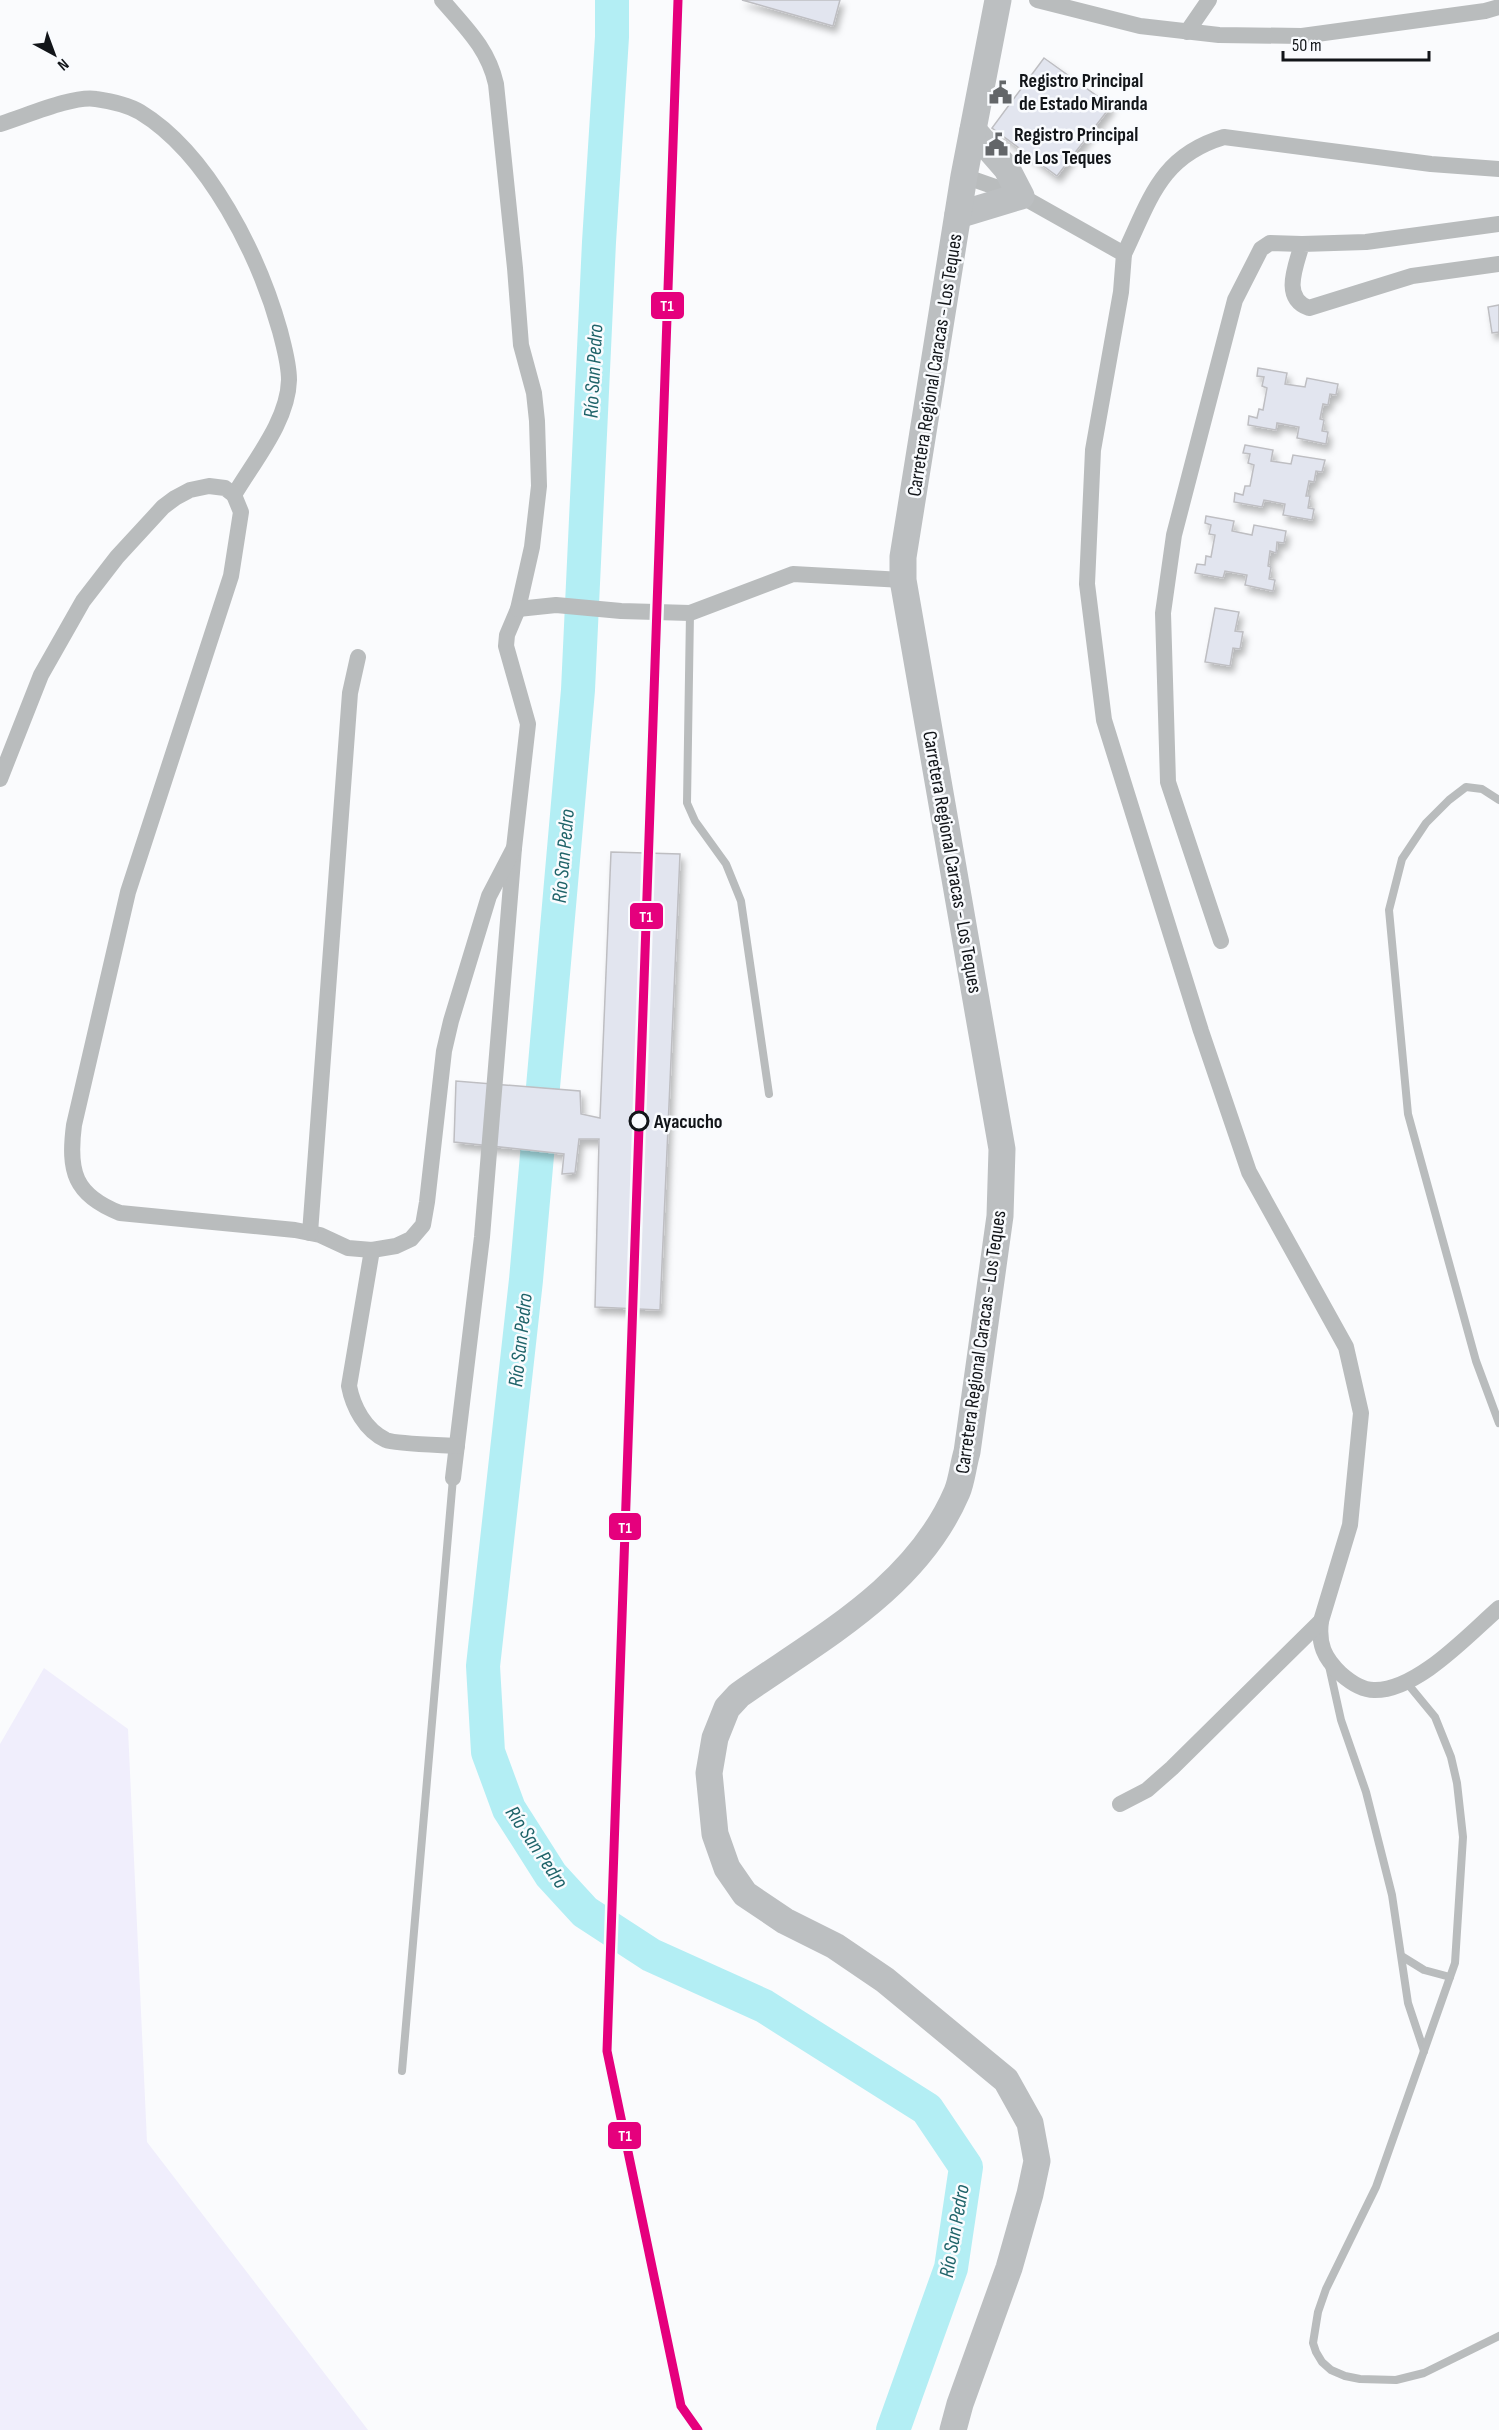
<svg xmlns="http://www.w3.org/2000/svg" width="1499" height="2430" viewBox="0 0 1499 2430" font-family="'Sofia Sans Condensed',sans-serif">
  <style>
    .green { fill: #f0eefc }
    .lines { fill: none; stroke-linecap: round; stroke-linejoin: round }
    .river { stroke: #b3eef4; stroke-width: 34 }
    .building { fill: #e2e5ef; stroke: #bebec2; stroke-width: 1.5; filter: url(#shadow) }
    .service { stroke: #b9bcbd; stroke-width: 8 }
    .minor { stroke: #b9bcbd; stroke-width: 16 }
    .primary { stroke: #bcbfc1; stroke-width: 27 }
    .metro-1-casing { stroke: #f9fbfe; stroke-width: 14 }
    .metro-1 { stroke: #e5007d; stroke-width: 9 }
    .stop-dot { fill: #f9fbfe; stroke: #121519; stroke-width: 3 }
    .labels { text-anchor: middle; stroke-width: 5; stroke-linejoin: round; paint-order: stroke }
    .poi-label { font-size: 20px; font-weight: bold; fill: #121519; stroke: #f9fbfe; text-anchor: start }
    .street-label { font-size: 20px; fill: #121519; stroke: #f9fbfe }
    .stop-label { font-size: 20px; font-weight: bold; fill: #121519; stroke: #f9fbfe; text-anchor: start }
    .water-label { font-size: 21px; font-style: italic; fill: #1e6369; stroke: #f9fbfe }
    .line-badge { stroke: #f9fbfe; stroke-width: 2 }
    .badge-label { font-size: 16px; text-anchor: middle; font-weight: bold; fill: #fff }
  </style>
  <defs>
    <filter id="shadow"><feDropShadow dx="3.5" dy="6" stdDeviation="3" flood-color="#0004"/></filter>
  </defs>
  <rect width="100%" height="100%" fill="#fafbfd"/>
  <polygon class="green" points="44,1668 128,1729 147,2142 368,2430 0,2430 0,1744"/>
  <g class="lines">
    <polyline class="river" points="612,0 612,37 599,242 578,690 526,1280 483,1666 488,1752 509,1809 551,1875 585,1912 651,1955 764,2006 927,2109 966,2167 951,2268 893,2430"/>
  </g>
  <g class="building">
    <polygon points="742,0 840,0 833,26"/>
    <polygon points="1044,58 1111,106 1057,176 992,128"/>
    <polygon points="1499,305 1499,332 1492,333 1488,307"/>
    <polygon points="1258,368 1287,373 1285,384 1305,387 1307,378 1338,384 1336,395 1330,394 1328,405 1323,404 1320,419 1324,420 1322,431 1328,432 1326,444 1297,438 1299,427 1277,423 1276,430 1248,425 1249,416 1257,418 1259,409 1263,410 1267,388 1262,386 1264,377 1257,376"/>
    <polygon points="1245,445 1273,450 1271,461 1291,464 1293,455 1325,460 1322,472 1316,471 1314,482 1309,481 1306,496 1310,496 1308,508 1314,509 1312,520 1283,515 1285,504 1264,500 1262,507 1234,502 1235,493 1243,495 1245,486 1250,486 1254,465 1248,463 1250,454 1243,453"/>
    <polygon points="1206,516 1234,521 1232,531 1252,535 1254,525 1286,531 1284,543 1277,542 1276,553 1270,551 1268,566 1271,567 1269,579 1275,580 1273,591 1245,585 1247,575 1225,571 1223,578 1195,573 1197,564 1205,565 1206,556 1211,557 1215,535 1209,534 1211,525 1205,523"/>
    <polygon points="1215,608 1239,612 1235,631 1243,632 1240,649 1233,648 1230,666 1205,662"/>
    <polygon points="611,852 680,854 660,1310 595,1307 599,1139 579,1139 575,1173 562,1174 564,1154 454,1142 456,1081 580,1091 581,1114 600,1118"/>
  </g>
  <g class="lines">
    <g class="service">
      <polyline points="690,613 687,803 695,821 726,864 741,901 769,1094"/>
      <polyline points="1499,800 1482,789 1466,787 1449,800 1426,823 1402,859 1389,910 1408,1114 1476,1361 1499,1423"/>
      <polyline points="1329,1666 1341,1720 1366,1792 1392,1895 1408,2003 1424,2051"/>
      <polyline points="1407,1683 1435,1717 1451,1757 1457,1783 1463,1837 1455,1963 1376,2187 1326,2289 1318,2312 1313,2343 1316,2352 1322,2362 1331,2370 1345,2376 1360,2379 1396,2380 1424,2373 1499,2336"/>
      <polyline points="1403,1957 1424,1970 1450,1977"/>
      <polyline points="402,2071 453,1478"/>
    </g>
    <g class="minor">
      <path d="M442 0C465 27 488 48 496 84L515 268 521 345 534 393 537 421 539 486 532 547 518 609 507 635 506 646 528 724 514 848 482 1237 453 1478"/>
      <polyline points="1037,0 1140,26 1219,35 1302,36 1485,11 1499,7"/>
      <polyline points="1187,32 1209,0"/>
      <path d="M0 124C24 117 73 95 96 99 110 101 128 105 140 112 209 154 259 256 280 331 284 347 289 363 289 380 288 421 254 461 234 495"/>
      <path d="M964 176 1021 196 1124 254 1121 292 1093 450 1087 584 1104 720 1201 1031 1249 1172 1346 1347 1361 1413 1350 1525 1321 1621C1318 1644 1324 1658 1341 1674 1349 1681 1362 1690 1374 1690 1417 1691 1468 1635 1499 1608"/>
      <path d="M1499 224 1366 242 1302 244C1296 266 1281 298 1309 308L1412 276 1499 264"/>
      <path d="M1124 254C1150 200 1160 156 1224 137L1431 164 1499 169"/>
      <polyline points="518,609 556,605 621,611 690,613 793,574 903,580"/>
      <path d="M0 779 41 675 83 601 117 557 163 507 175 498 190 490 209 486 225 488 234 495 241 512 231 576 128 892 74 1125C68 1171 74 1195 120 1213L295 1230 320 1235 348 1248 372 1250 396 1246 411 1239 423 1225 427 1202 444 1051 451 1021 489 896 514 848"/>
      <polyline points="1221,941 1168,782 1163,613 1174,535 1235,300 1261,249 1270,243 1302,244"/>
      <polyline points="310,1233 350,693 358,657"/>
      <path d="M372 1250 349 1386C353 1407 365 1430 386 1440 395 1444 443 1445 457 1446"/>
      <polyline points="1120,1804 1147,1790 1172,1768 1321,1621"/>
    </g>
    <g class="primary">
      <polyline points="958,215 1021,196 1007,169 973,130"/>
      <path d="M953 2430 960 2404 1009 2268 1030 2194 1037 2161 1030 2123 1006 2080 885 1980 835 1946 785 1921 745 1894 727 1868 715 1834 709 1773 715 1738 727 1708 739 1695C820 1638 916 1588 957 1492 962 1480 963 1465 967 1452L1000 1216 1002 1149 903 580V557L964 176 998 0"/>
    </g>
    <defs>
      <polyline id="metro-1" points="678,0 607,2051 681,2406 698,2430"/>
    </defs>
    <use href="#metro-1" class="metro-1-casing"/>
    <use href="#metro-1" class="metro-1"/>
  </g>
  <defs>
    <symbol id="civic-bare" viewBox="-9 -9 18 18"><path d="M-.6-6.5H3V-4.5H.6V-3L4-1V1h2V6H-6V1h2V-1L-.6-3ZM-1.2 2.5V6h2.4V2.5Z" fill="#636669" stroke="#f9fbfe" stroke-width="2.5" paint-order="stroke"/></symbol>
  </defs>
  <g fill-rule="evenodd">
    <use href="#civic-bare" x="984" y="76" width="33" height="33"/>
    <use href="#civic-bare" x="980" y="128" width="33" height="33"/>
  </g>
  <circle class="stop-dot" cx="639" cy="1121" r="9"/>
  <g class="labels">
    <g class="poi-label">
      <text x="1019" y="87">Registro Principal<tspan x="1019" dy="23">de Estado Miranda</tspan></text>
      <text x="1014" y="141">Registro Principal<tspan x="1014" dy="23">de Los Teques</tspan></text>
    </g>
    <g class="street-label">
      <text transform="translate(934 365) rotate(-81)" y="7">Carretera Regional Caracas - Los Teques</text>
      <text transform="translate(953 862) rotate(80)" y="7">Carretera Regional Caracas - Los Teques</text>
      <text transform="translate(980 1342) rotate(-82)" y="7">Carretera Regional Caracas - Los Teques</text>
    </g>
    <g class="stop-label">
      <text x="654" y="1128">Ayacucho</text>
    </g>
    <g class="water-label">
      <text transform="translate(593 371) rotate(-87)" y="7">Río San Pedro</text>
      <text transform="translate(563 856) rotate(-85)" y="7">Río San Pedro</text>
      <text transform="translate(520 1340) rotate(-84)" y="7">Río San Pedro</text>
      <text transform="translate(537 1847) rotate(56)" y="7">Río San Pedro</text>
      <text transform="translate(954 2231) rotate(-80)" y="7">Río San Pedro</text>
    </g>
  </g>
  <g class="line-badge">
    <rect x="650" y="291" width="35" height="29" rx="6" fill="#e5007d"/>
    <rect x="629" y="902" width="35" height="28" rx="6" fill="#e5007d"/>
    <rect x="608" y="1512" width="34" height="29" rx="6" fill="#e5007d"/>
    <rect x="607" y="2121" width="35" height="29" rx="6" fill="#e5007d"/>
  </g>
  <g class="badge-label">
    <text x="667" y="311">T1</text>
    <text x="646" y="922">T1</text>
    <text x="625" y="1533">T1</text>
    <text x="625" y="2141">T1</text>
  </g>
  <g transform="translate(54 54) rotate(139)" stroke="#f9fbfe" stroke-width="4.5" paint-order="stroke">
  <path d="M0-4.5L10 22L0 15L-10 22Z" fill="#121519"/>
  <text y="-9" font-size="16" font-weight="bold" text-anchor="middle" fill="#121519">N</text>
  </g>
  <path d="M1283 51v9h146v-9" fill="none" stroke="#121519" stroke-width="3"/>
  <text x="1292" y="51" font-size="18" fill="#121519" stroke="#f9fbfe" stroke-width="4.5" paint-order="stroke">50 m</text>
</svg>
